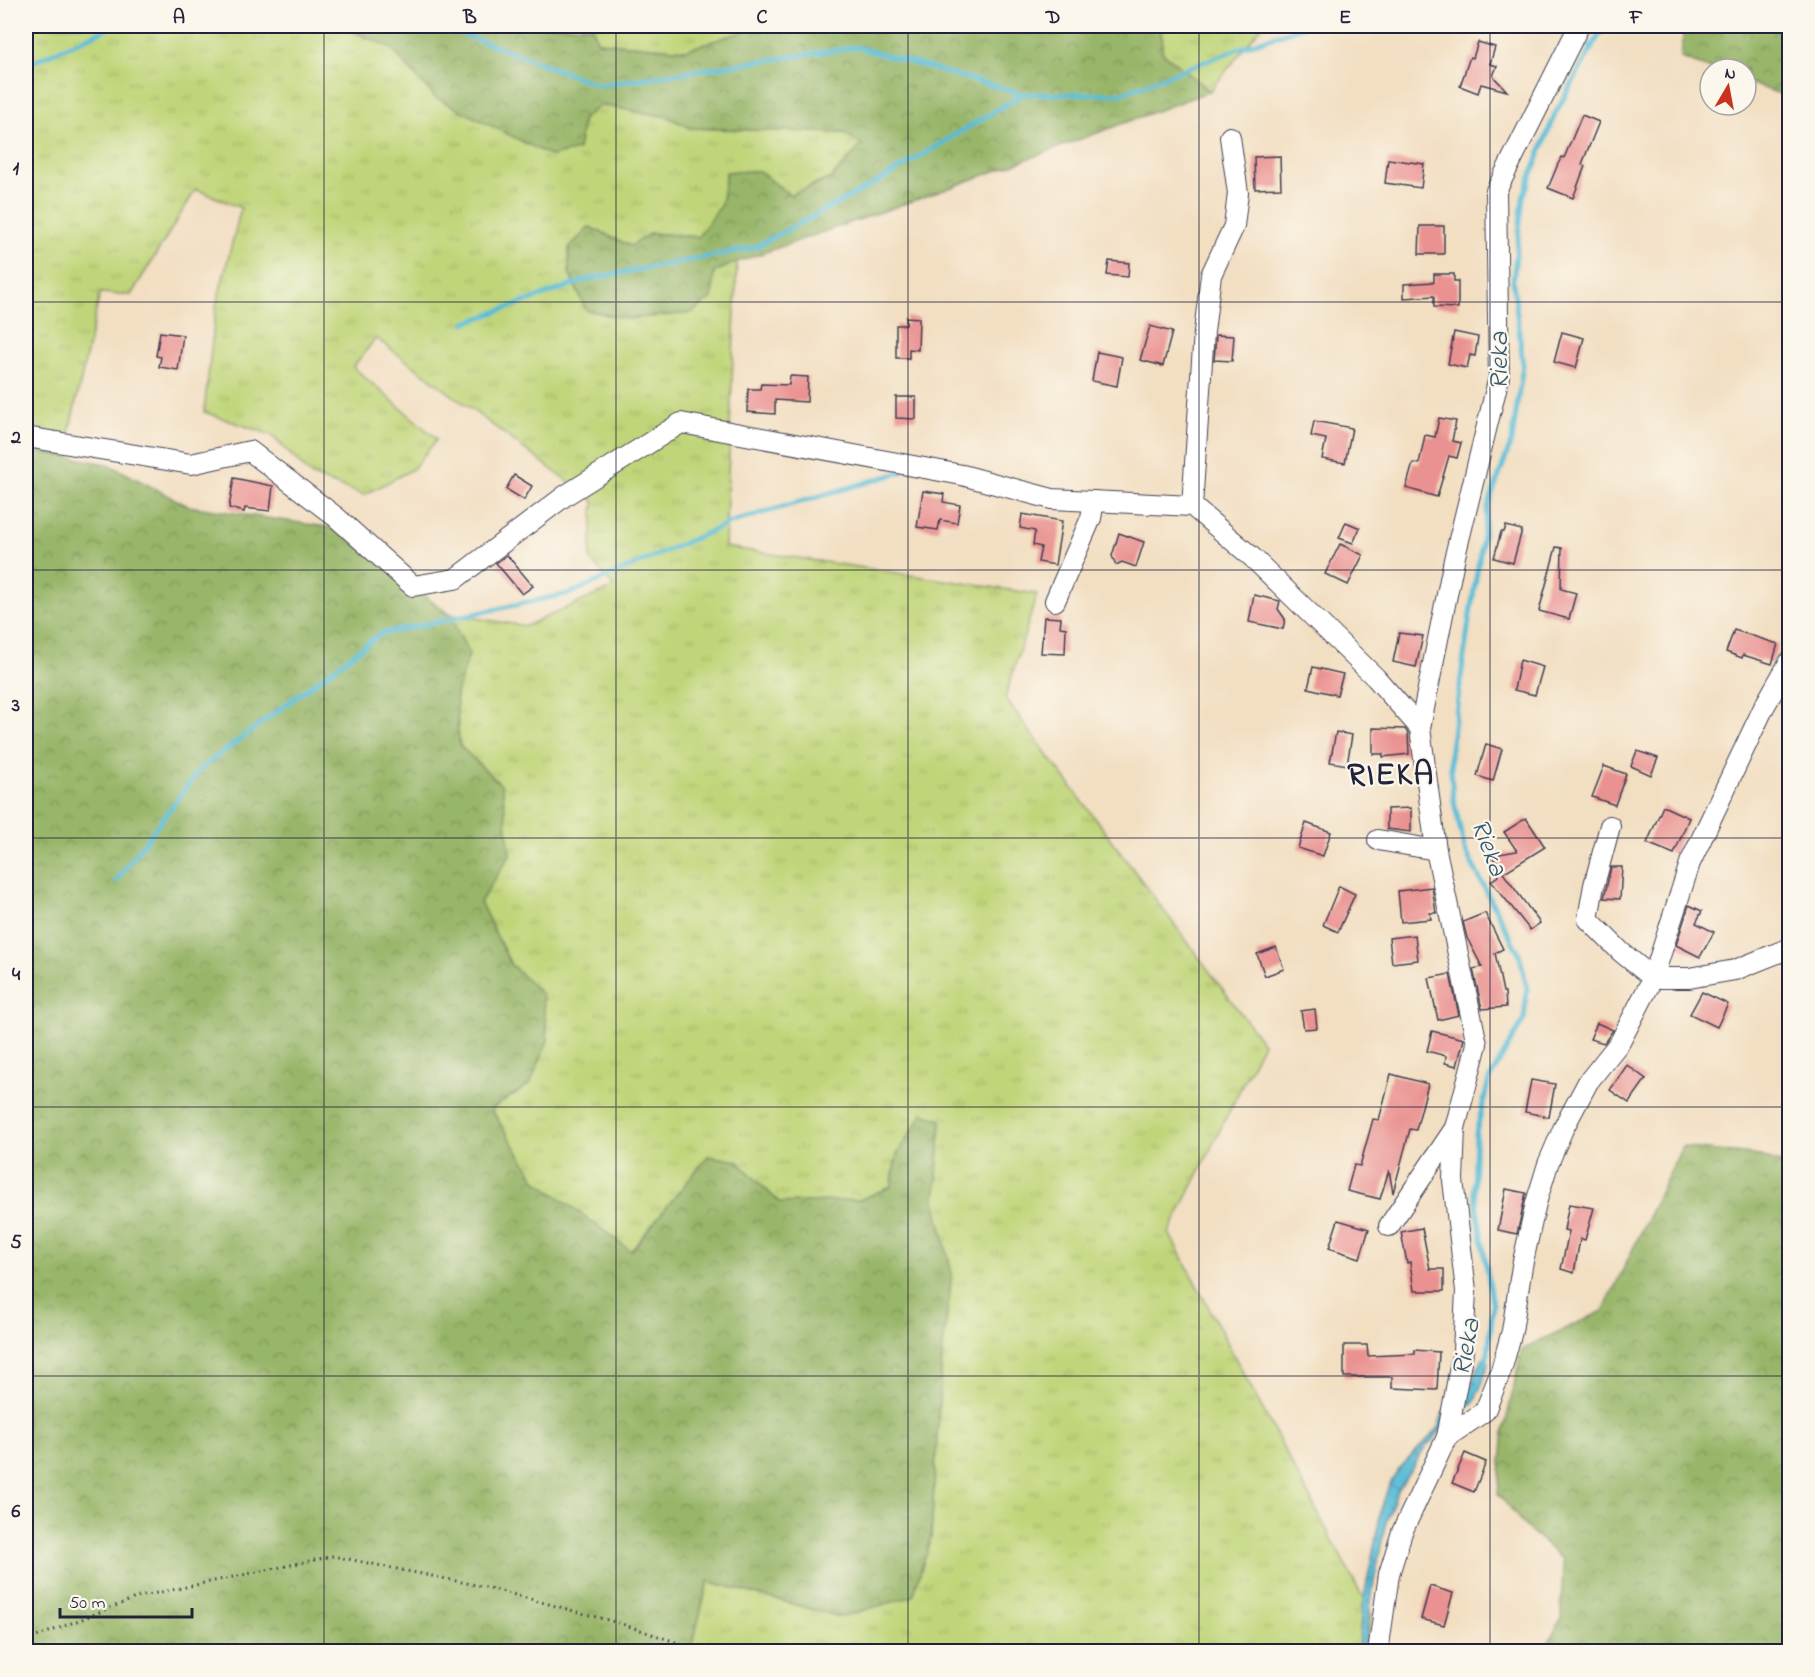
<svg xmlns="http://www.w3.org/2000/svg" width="1815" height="1677" viewBox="0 0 1815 1677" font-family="'Indie Flower',sans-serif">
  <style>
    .grass { fill: url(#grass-tufts); stroke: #717c5a; stroke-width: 1.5 }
    .forest { fill: url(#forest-crowns); stroke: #5d6c52; stroke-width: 1.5 }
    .water { fill: url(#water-ripples); stroke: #3d6f88; stroke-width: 1.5 }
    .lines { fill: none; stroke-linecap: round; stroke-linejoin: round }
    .stream { stroke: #58bcd6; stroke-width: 5 }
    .building { fill: #ea9291 }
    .street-casing { stroke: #413e4f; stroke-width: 22 }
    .path { stroke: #413e4f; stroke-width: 3; stroke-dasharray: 1.5 4.5; stroke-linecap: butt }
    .street { stroke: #fff; stroke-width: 20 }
    .grid { fill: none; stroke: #22223b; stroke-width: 1.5; stroke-opacity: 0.55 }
    .labels { text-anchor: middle; stroke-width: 4.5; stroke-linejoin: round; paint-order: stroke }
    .water-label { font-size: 27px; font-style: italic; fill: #355871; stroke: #fbf7ec }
    .district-label { font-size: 32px; font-weight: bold; letter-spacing: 1.5px; fill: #22223b; stroke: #fbf7ec }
    .neatline { fill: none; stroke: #22223b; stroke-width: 2 }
    .grid-label { font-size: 20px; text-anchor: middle; font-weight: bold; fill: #22223b }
  </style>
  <defs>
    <pattern id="grass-tufts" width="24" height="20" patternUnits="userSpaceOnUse" patternTransform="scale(1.5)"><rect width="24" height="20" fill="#c0d579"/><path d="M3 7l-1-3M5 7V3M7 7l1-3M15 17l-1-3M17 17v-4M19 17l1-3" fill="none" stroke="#a5b76a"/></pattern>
    <pattern id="forest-crowns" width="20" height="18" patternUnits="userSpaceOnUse" patternTransform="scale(1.5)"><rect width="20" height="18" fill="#98b669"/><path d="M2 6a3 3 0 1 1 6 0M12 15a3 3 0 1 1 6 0" fill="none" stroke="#7c9458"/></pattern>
    <pattern id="water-ripples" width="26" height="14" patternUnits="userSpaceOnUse" patternTransform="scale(1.5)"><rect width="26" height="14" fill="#58bcd6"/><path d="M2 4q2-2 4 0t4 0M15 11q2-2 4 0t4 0" fill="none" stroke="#4898af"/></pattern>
  </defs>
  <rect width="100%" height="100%" fill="#fbf7ec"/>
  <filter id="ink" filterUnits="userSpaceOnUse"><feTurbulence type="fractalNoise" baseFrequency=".0167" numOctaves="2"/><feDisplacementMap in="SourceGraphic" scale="12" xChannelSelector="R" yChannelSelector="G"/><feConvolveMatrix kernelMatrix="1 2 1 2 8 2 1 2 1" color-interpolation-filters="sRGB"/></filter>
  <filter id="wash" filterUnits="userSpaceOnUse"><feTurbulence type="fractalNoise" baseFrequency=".008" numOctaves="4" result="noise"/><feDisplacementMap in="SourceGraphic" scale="24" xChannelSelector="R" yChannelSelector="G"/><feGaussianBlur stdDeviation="1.35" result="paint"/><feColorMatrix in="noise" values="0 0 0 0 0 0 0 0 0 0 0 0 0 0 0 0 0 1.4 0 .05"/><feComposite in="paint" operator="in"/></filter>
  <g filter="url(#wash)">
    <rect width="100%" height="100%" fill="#f2dec1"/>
    <g class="grass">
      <polygon points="26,26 342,26 391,48 436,98 583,119 600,105 668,117 691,128 844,133 862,145 831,178 790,195 759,171 721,205 699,237 650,233 631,246 569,248 714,272 737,262 725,547 1037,594 1005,698 1263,1043 1169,1233 1372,1615 1364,1651 691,1651 708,1581 840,1617 913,1596 931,1537 942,1354 952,1274 935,1201 941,1120 897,1154 891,1187 859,1200 780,1204 737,1161 708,1156 631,1251 536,1180 491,1109 530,1084 548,1040 542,994 511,965 480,902 510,855 502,786 459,745 456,693 469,654 449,614 526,626 614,587 590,559 594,501 376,338 353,367 437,439 413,469 364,495 312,476 271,435 204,412 216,306 241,208 196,189 131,295 100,293 64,456 34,451 26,447"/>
      <polygon points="592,26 762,26 685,50 598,42"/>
      <polygon points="1161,26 1262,26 1210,91 1162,52"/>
    </g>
    <g class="forest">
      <polygon points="342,26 592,26 598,42 685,50 762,26 1161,26 1162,52 1210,91 944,190 737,262 714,272 712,298 691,313 627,319 586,310 569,273 569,248 589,227 631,246 650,233 698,237 721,205 726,172 759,171 790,195 831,178 862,145 844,133 691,128 668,117 601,105 583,119 578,150 551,156 436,98 391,48"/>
      <polygon points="1684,26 1789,26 1789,97 1746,82 1746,69 1711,69 1681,58"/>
      <polygon points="26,447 34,451 108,464 188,506 333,528 449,614 469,654 456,693 459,745 502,786 510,855 480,902 511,965 542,994 548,1040 530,1084 491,1109 536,1180 631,1251 708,1156 737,1161 780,1203 859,1200 891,1187 897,1154 923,1113 941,1120 935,1201 952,1274 942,1354 931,1537 913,1596 840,1617 708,1581 691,1651 26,1651"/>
      <polygon points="1682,1147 1760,1156 1789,1166 1789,1651 1544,1651 1561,1620 1563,1560 1524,1525 1498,1494 1504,1431 1522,1349 1603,1311"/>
    </g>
    <polygon class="water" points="1487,1356 1488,1363 1483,1381 1475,1400 1462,1413 1449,1421 1424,1449 1397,1492 1385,1525 1373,1587 1364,1651 1358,1652 1362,1607 1382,1506 1389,1485 1400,1468 1438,1428 1443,1412 1466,1399 1481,1361"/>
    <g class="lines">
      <g class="stream">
        <polyline points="441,26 599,85 856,47 1023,94"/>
        <polyline points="1579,44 1593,46"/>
        <polyline points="26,65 113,26"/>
        <polyline points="465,323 589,279 753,248 874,184 1023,94 1120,94 1232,51 1305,26"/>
        <polyline points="116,881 200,769 380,634 571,593 732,522 902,472"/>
        <polyline points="1485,1363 1488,1353 1493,1306 1474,1191 1476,1133 1489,1080 1524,1019 1527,989 1520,956 1465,850 1453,797 1450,755 1470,614 1488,506 1512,440 1523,365 1513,281 1523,197 1555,114 1604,26"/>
      </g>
    </g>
    <g id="blocks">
      <g class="building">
        <polygon points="1478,42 1495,47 1490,64 1497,66 1493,76 1507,91 1481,84 1478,93 1460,86 1470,57 1473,58"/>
        <polygon points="1582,115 1599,122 1582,164 1585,166 1573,198 1548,188 1558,164 1562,157 1564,158"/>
        <polygon points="1280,156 1281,188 1255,189 1254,157"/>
        <polygon points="1388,159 1424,164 1421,188 1385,183"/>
        <polygon points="1420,226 1444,226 1444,254 1419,254"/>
        <polygon points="1109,261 1129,263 1128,277 1107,275"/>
        <polygon points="1434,274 1454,274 1454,281 1458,281 1458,308 1434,307 1434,296 1404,298 1404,284 1434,282"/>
        <polygon points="906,317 919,318 918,350 909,349 909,358 896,358 896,325 906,325"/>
        <polygon points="1150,326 1172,332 1163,366 1140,360"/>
        <polygon points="160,332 183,335 178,370 159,367 161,357 156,356"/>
        <polygon points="1454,332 1478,337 1475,356 1470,355 1467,368 1448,364"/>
        <polygon points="1562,332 1584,338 1576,368 1554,362"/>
        <polygon points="1216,335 1234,336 1232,361 1214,360"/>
        <polygon points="1097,352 1122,357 1117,386 1092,381"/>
        <polygon points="790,376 808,377 807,402 775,400 775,414 747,412 748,389 760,389 761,384 789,385"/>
        <polygon points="896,397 916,397 916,419 896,418"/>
        <polygon points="1439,418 1456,421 1452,441 1461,443 1457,458 1449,456 1437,497 1406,488 1413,463 1419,464 1425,435 1435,437"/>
        <polygon points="1314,421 1352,428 1345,463 1322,459 1326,439 1311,436"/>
        <polygon points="514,475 532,486 524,500 506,489"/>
        <polygon points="234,478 273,486 270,511 245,508 244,512 229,508"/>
        <polygon points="923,491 944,494 943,502 960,505 957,523 940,520 938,530 917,527"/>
        <polygon points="1022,514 1062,521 1055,565 1038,562 1041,547 1033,545 1035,531 1020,528"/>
        <polygon points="1346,522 1360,528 1353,543 1339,538"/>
        <polygon points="1506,526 1522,530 1513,563 1494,558 1501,532 1504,532"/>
        <polygon points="1119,533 1144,542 1136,567 1122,562 1116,565 1112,556"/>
        <polygon points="1340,544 1363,555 1348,585 1325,574"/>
        <polygon points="1556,547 1562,548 1561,589 1576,593 1569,619 1539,611"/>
        <polygon points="507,555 533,586 522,594 496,563"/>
        <polygon points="1254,595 1280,601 1278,609 1285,619 1283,629 1249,622"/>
        <polygon points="1044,617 1061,618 1060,627 1066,628 1065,654 1041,653"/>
        <polygon points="1734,630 1778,644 1772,664 1743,655 1742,658 1726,652"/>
        <polygon points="1399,633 1423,636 1416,667 1393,662"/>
        <polygon points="1520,660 1543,667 1535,695 1514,690"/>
        <polygon points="1313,667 1343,674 1337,695 1308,688"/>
        <polygon points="1373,728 1405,729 1408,733 1409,754 1383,757 1383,754 1373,754"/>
        <polygon points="1336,732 1352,735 1347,765 1330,762"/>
        <polygon points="1486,744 1502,749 1493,781 1477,776"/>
        <polygon points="1637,751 1658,758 1651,775 1631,766"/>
        <polygon points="1604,766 1626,774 1615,805 1592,797"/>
        <polygon points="1663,806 1689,818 1674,854 1647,843"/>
        <polygon points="1411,808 1411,832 1387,829 1387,809"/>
        <polygon points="1526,818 1545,847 1503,873 1540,923 1530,930 1491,881 1498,876 1493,855 1517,851 1504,832"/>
        <polygon points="1306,823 1331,832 1323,856 1298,848"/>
        <polygon points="1611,867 1622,867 1620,899 1604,898"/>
        <polygon points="1339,886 1355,894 1338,932 1323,925"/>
        <polygon points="1432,887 1436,913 1430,913 1431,919 1401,922 1398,891"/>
        <polygon points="1689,905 1702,911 1696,923 1714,932 1700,957 1676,945"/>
        <polygon points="1485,913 1503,949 1495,953 1503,992 1505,992 1506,1007 1482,1009 1473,969 1482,967 1467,938 1463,922"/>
        <polygon points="1415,935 1418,960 1392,963 1389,938"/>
        <polygon points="1276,947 1284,969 1265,976 1257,954"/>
        <polygon points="1450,974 1459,1015 1438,1020 1429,978"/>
        <polygon points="1702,992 1728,1004 1717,1027 1690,1014"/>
        <polygon points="1315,1009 1317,1028 1304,1029 1301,1011"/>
        <polygon points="1597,1023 1613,1030 1604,1043 1590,1039"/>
        <polygon points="1432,1031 1464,1039 1457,1066 1445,1063 1446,1056 1427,1051"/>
        <polygon points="1627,1065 1646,1079 1629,1103 1610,1090"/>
        <polygon points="1391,1074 1428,1084 1416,1130 1410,1129 1393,1193 1389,1170 1380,1199 1347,1191 1354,1165 1360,1166 1373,1119 1379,1120"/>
        <polygon points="1531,1080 1555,1084 1549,1117 1525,1112"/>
        <polygon points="1506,1189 1526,1193 1517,1234 1498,1230"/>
        <polygon points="1569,1204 1594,1208 1585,1240 1580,1239 1574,1273 1561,1269 1569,1231 1564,1230"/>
        <polygon points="1338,1220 1369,1229 1360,1258 1329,1248"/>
        <polygon points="1422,1228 1430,1269 1444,1269 1444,1291 1414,1291 1410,1262 1407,1263 1401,1232"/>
        <polygon points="1344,1345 1367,1345 1368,1356 1415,1354 1415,1350 1439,1352 1437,1390 1392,1388 1392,1377 1344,1377"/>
        <polygon points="1465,1453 1486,1462 1474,1492 1452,1483"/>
        <polygon points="1430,1586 1453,1593 1444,1625 1421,1619"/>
      </g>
    </g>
  </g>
  <g filter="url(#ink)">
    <use href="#blocks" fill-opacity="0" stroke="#413e4f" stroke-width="1.5"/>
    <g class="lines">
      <defs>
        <g id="street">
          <polyline points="26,437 191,464 250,451 336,517 413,586 455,579 566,495 681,423 962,475 1052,499 1192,506 1253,558 1376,678 1420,728"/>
          <polyline points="1192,506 1204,332 1211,275 1234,226 1238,193 1230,137"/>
          <polyline points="1055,601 1091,518 1094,501"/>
          <polyline points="1610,826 1594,885 1588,919 1621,952 1653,978 1689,978 1735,970 1790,948"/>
          <polyline points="1378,840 1436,850"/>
          <polyline points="1389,1226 1455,1128"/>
          <polyline points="1447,1437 1485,1411 1501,1371 1512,1331 1522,1266 1536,1203 1548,1164 1563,1129 1588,1082 1620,1042 1653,978 1690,863 1764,707 1790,661"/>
          <polyline points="1378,1652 1389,1574 1402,1532 1447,1437 1463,1351 1466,1291 1453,1180 1455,1128 1477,1044 1436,850 1420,728 1454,560 1499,377 1496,191 1579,26"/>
        </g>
      </defs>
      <use href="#street" class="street-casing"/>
      <polyline class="path" points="26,1641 138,1597 333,1556 486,1587 622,1624 705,1652"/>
      <use href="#street" class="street"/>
    </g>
  </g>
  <path class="grid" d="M324 26V1652M616 26V1652M908 26V1652M1199 26V1652M1490 26V1652M26 302H1790M26 570H1790M26 838H1790M26 1107H1790M26 1376H1790"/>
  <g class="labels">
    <g class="water-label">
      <text transform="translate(1498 361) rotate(-90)" y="9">Rieka</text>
      <text transform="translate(1490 847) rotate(69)" y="9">Rieka</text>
      <text transform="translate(1465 1347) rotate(-79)" y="9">Rieka</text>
    </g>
    <g class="district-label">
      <text x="1391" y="784">RIEKA</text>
    </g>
  </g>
  <rect width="1815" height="1677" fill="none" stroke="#fbf7ec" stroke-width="66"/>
  <g transform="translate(1728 87) rotate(10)"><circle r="28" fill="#fbf7ec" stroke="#a4a2a5" stroke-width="1.5"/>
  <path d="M0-4.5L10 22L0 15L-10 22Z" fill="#c8321e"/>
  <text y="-9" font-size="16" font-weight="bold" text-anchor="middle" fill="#22223b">N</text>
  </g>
  <path d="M60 1608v9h132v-9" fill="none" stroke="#22223b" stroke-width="3"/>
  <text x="69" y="1608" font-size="18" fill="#22223b" stroke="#fbf7ec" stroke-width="4.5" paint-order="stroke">50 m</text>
  <rect x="33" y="33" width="1749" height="1611" class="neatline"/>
  <g class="grid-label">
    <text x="179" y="23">A</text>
    <text x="470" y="23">B</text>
    <text x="762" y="23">C</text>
    <text x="1053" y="23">D</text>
    <text x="1345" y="23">E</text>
    <text x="1636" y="23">F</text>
    <text x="16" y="174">1</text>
    <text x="16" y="443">2</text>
    <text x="16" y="711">3</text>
    <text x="16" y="980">4</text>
    <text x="16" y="1248">5</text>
    <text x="16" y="1517">6</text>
  </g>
</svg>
